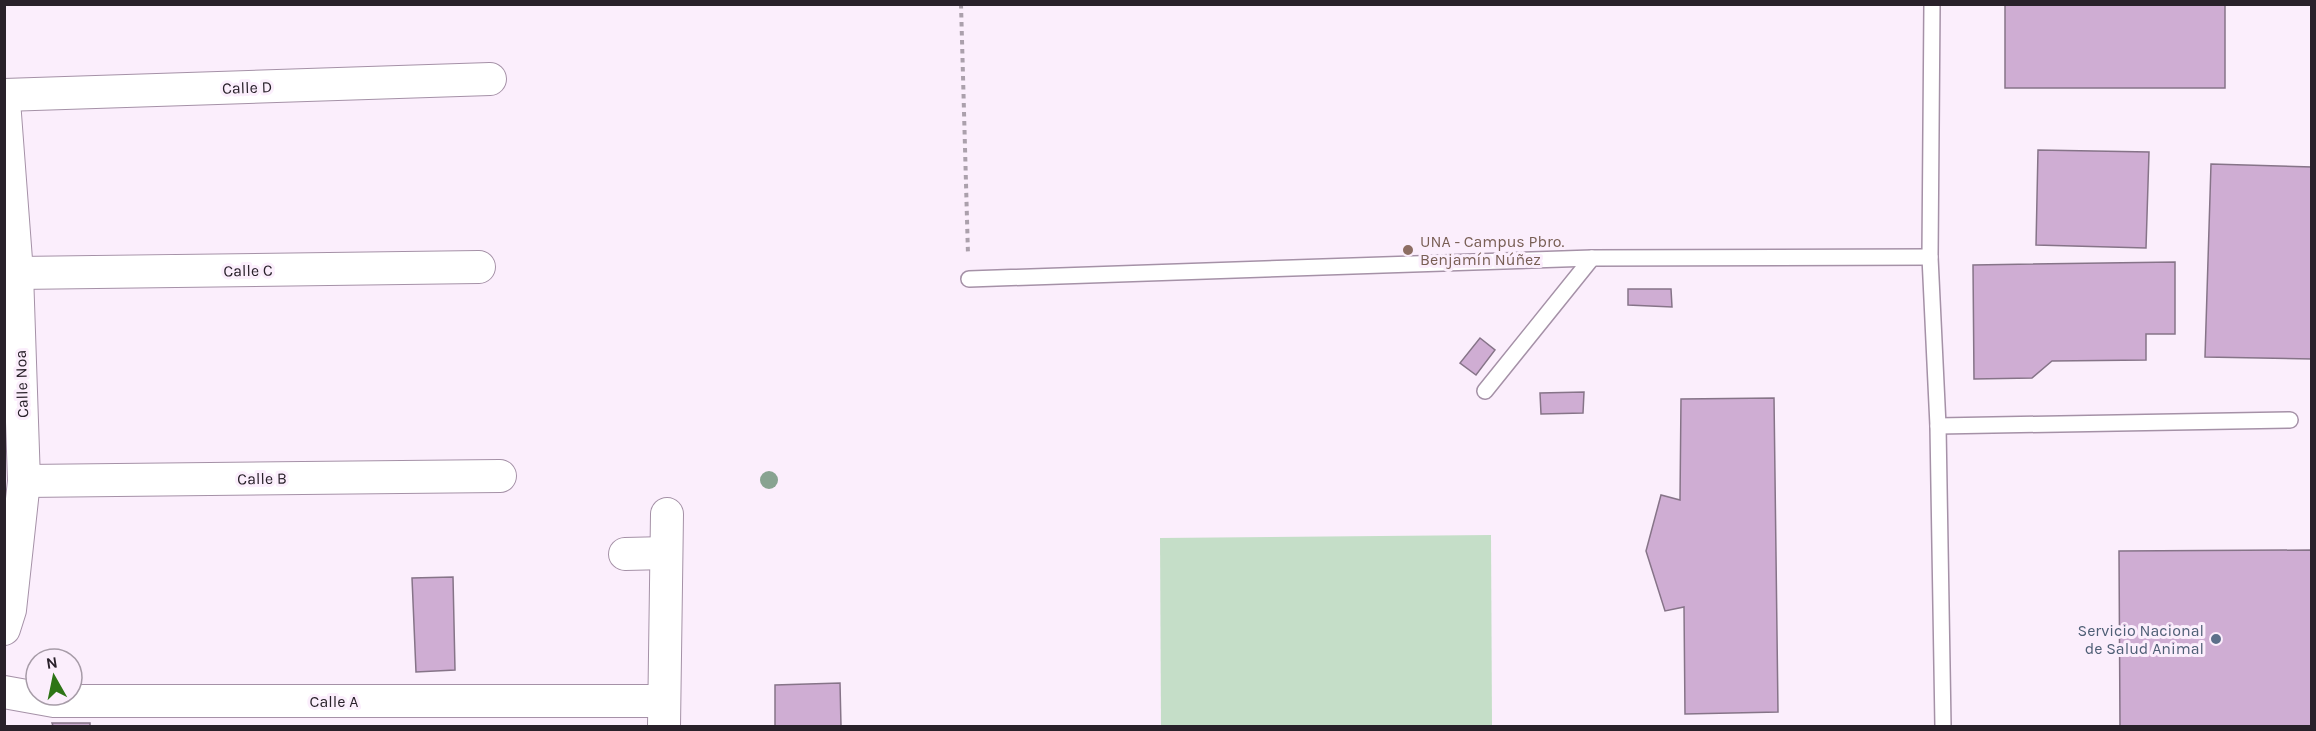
<svg xmlns="http://www.w3.org/2000/svg" width="2316" height="731" viewBox="0 0 2316 731" font-family="Karla,sans-serif">
  <style>
    .green { fill: #c5dec8 }
    .building { fill: #cfadd3; stroke: #867488; stroke-width: 1.5 }
    .lines { fill: none; stroke-linecap: round; stroke-linejoin: round }
    .service-casing { stroke: #a591a7; stroke-width: 18 }
    .minor-casing { stroke: #a591a7; stroke-width: 34 }
    .path { stroke: #aba0ac; stroke-width: 4; stroke-dasharray: 4.5 4.5; stroke-linecap: butt }
    .service { stroke: #fff; stroke-width: 15 }
    .minor { stroke: #fff; stroke-width: 32 }
    .tree { fill: #88a391 }
    .education-dot { fill: #8d6e63; stroke: #fbeefc; stroke-width: 2 }
    .service-dot { fill: #5c6f8a; stroke: #fbeefc; stroke-width: 2 }
    .labels { text-anchor: middle; stroke-width: 6; stroke-linejoin: round; paint-order: stroke }
    .street-label { font-size: 16px; fill: #29212a; stroke: #fbeefc }
    .education-label { font-size: 16px; fill: #785e54; stroke: #fbeefc; text-anchor: start }
    .service-label { font-size: 16px; fill: #4e5e75; stroke: #fbeefc; text-anchor: end }
  </style>
  <rect width="100%" height="100%" fill="#fbeefc"/>
  <polygon class="green" points="1491,535 1492,726 1161,726 1160,538"/>
  <g class="building">
    <rect x="2005" y="4" width="220" height="84"/>
    <polygon points="2038,150 2149,152 2146,248 2036,245"/>
    <polygon points="2211,164 2312,167 2312,359 2205,357"/>
    <polygon points="2175,262 2175,334 2146,334 2146,360 2052,361 2032,378 1974,379 1973,265"/>
    <polygon points="1628,289 1671,289 1672,307 1628,305"/>
    <polygon points="1480,338 1495,350 1476,375 1460,363"/>
    <polygon points="1584,392 1583,413 1541,414 1540,393"/>
    <polygon points="1774,398 1778,712 1685,714 1684,607 1665,611 1646,551 1661,495 1680,500 1681,399"/>
    <polygon points="2312,550 2312,726 2120,726 2119,551"/>
    <polygon points="453,577 455,670 416,672 412,578"/>
    <polygon points="840,683 841,726 775,726 775,685"/>
    <polygon points="52,723 90,723 90,726 53,726"/>
  </g>
  <g class="lines">
    <defs>
      <g id="service">
        <polyline points="1932,4 1930,257 1938,426 1943,726"/>
        <polyline points="969,279 1592,258 1930,257"/>
        <polyline points="1485,391 1592,258"/>
        <polyline points="1938,426 2290,420"/>
      </g>
      <g id="minor">
        <polyline points="4,95 490,79"/>
        <polyline points="4,101 17,273 24,481 10,610 4,629"/>
        <polyline points="17,273 479,267"/>
        <polyline points="24,481 500,476"/>
        <polyline points="625,554 666,553"/>
        <polyline points="4,692 54,701 664,701"/>
        <polyline points="664,726 667,514"/>
      </g>
    </defs>
    <use href="#service" class="service-casing"/>
    <use href="#minor" class="minor-casing"/>
    <polyline class="path" points="961,4 968,255"/>
    <use href="#service" class="service"/>
    <use href="#minor" class="minor"/>
  </g>
  <circle class="tree" cx="769" cy="480" r="9"/>
  <circle class="education-dot" cx="1408" cy="250" r="6"/>
  <circle class="service-dot" cx="2216" cy="639" r="6"/>
  <g class="labels">
    <g class="street-label">
      <text transform="translate(247 87) rotate(-2)" y="6">Calle D</text>
      <text transform="translate(248 270) rotate(-1)" y="6">Calle C</text>
      <text transform="translate(21 384) rotate(-92)" y="6">Calle Noa</text>
      <text transform="translate(262 478) rotate(-1)" y="6">Calle B</text>
      <text x="334" y="707">Calle A</text>
    </g>
    <g class="education-label">
      <text x="1420" y="247">UNA - Campus Pbro.<tspan x="1420" dy="18">Benjamín Núñez</tspan></text>
    </g>
    <g class="service-label">
      <text x="2204" y="636">Servicio Nacional<tspan x="2204" dy="18">de Salud Animal</tspan></text>
    </g>
  </g>
  <rect width="2316" height="731" fill="none" stroke="#29212a" stroke-width="12"/>
  <g transform="translate(54 677) rotate(351)"><circle r="28" fill="#fbeefc" stroke="#a79ca8" stroke-width="1.5"/>
  <path d="M0-4.5L10 22L0 15L-10 22Z" fill="#2d7416"/>
  <text y="-9" font-size="16" font-weight="bold" text-anchor="middle" fill="#29212a">N</text>
  </g>
</svg>
